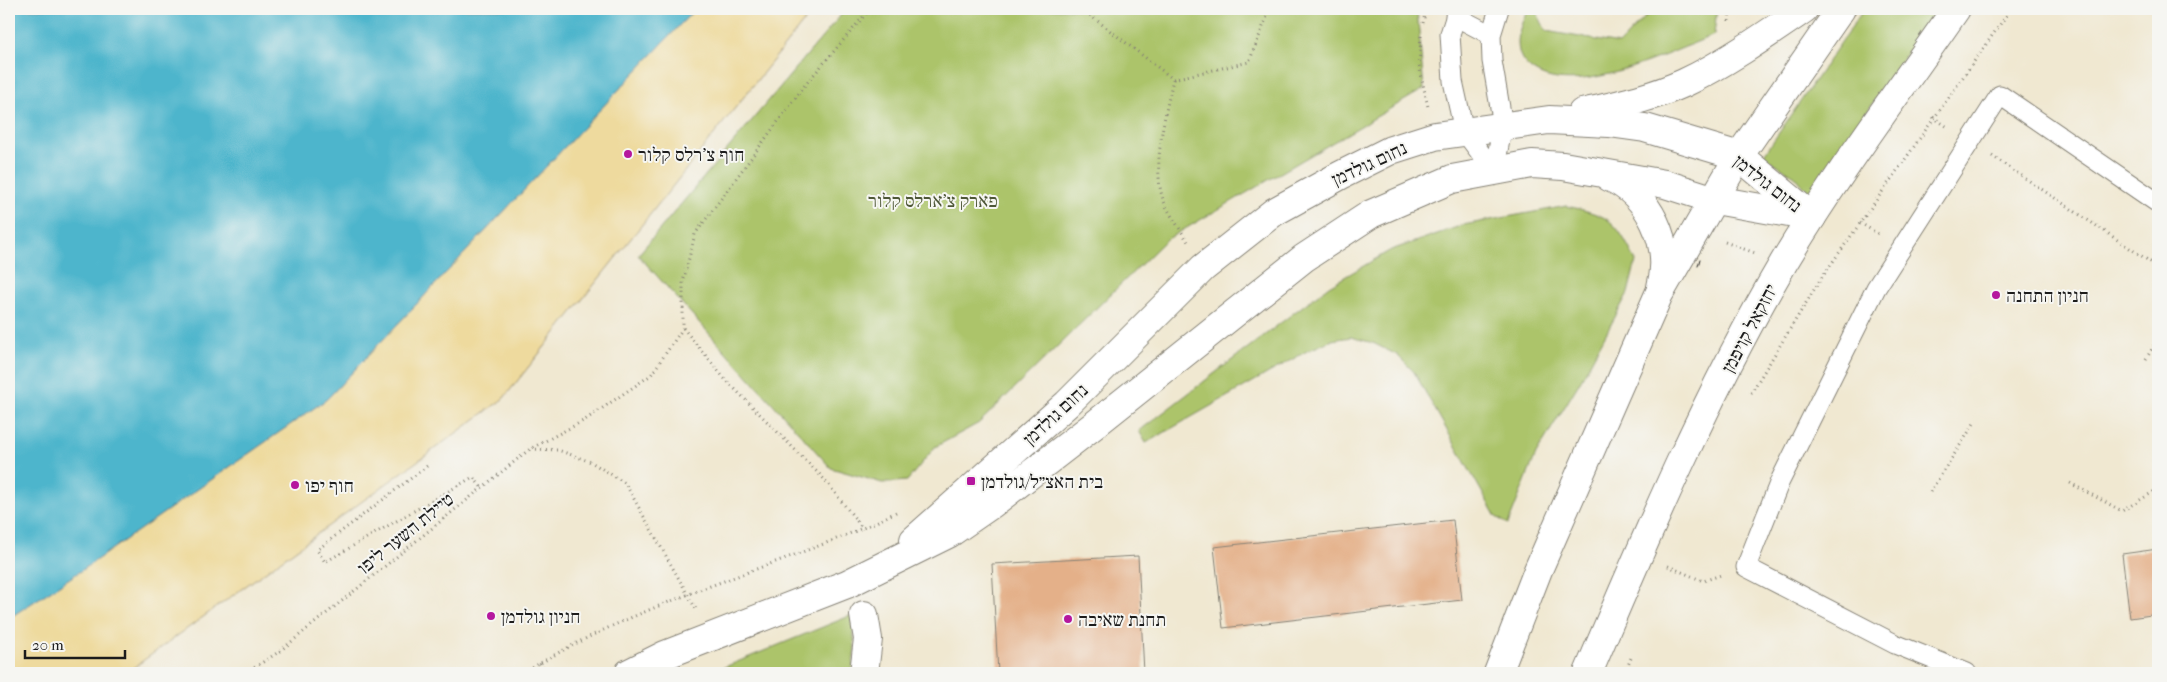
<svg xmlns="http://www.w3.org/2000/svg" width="2167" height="682" viewBox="0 0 2167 682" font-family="'IM FELL French Canon','Frank Ruhl Libre',serif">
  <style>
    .green { fill: #acc46a; stroke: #647043 }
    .sand { fill: #eeda9e; stroke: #857b5d }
    .water { fill: #4eb5cc; stroke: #356874 }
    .building { fill: #e4b089 }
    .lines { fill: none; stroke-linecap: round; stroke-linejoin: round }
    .lane-casing { stroke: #868276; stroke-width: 21 }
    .street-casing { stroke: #868276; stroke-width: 30 }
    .secondary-casing { stroke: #868276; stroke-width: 30 }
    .path { stroke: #868276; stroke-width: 3; stroke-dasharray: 1 4; stroke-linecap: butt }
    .lane { stroke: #fff; stroke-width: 19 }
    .street { stroke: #fff; stroke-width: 28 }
    .secondary { stroke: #fff; stroke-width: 28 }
    .tram { stroke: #1c1c1c; stroke-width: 1 }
    .poi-dot { fill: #b5179e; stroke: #f6f6f2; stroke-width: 2 }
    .labels { text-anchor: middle; stroke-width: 4; stroke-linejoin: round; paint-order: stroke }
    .poi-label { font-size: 19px; fill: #1c1c1c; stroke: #f6f6f2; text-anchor: start }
    .street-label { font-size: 19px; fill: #1c1c1c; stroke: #f6f6f2 }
    .park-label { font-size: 19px; fill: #4e5737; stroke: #f6f6f2 }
  </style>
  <rect width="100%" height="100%" fill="#f6f6f2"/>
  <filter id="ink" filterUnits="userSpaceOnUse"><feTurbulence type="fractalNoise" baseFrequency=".02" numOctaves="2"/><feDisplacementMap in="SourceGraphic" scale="10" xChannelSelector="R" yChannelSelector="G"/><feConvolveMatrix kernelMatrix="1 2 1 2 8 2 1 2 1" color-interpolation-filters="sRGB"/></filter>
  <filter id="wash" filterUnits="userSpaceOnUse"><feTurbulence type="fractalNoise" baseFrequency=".0096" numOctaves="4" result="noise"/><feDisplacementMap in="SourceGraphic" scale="20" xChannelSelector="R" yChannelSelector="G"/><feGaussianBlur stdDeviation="1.12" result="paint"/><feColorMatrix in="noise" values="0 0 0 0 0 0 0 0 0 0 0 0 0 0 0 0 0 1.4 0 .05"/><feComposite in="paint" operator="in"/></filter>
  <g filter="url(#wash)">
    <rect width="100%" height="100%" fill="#f0e8d1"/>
    <g class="green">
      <polygon points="846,9 1417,9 1424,89 1166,240 979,423 935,447 907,481 882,483 831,468 638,255"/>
      <path d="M1529 9H1535L1546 31 1619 44 1653 9H1717L1714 35C1670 52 1562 108 1524 62 1513 48 1519 24 1529 9Z"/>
      <polygon points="1864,9 1938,9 1810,194 1795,176 1763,156"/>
      <path d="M1567 206C1613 217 1614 219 1636 261L1628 293 1581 380 1536 454 1508 524 1496 517 1414 372 1397 355 1373 343 1351 337 1332 340 1307 351 1146 443 1139 431 1329 286 1391 250 1463 225Z"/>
      <polygon points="852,615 855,648 852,673 710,673"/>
    </g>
    <polygon class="sand" points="695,9 814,9 503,399 133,668 124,673 9,673 9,618 82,570 327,399"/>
    <polygon class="water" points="9,9 695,9 327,399 82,570 9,618"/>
    <g id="blocks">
      <g class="building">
        <polygon points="1453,520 1462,600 1223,628 1214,547"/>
        <polygon points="2158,549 2158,614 2130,618 2122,554"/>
        <polygon points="1138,556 1144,673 998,673 992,564"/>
      </g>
    </g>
  </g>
  <g filter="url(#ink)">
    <use href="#blocks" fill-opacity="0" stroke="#868276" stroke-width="1"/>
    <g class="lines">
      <defs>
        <g id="lane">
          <polyline points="1458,9 1450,34 1453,81 1464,131 1494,171"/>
          <polyline points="1455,16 1491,35"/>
          <polyline points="1494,171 1503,125 1492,61 1491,35 1499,9"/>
          <polyline points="1967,673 1895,644 1746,567 1780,481 1876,288 2000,95 2158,203"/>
        </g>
        <polyline id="street" points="864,673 868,639 864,615"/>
        <g id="secondary">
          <path d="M1582 113C1617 105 1651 98 1684 83 1723 65 1769 33 1804 9"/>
          <path d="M1609 177C1649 194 1673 244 1661 287"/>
          <polyline points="914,540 1067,404 1203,268 1274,212 1341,175 1391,150 1435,136 1549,120 1609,123 1645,128 1739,156 1811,216"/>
          <polyline points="629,673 665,655 847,584 950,533 992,504 1093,426 1304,258 1371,214 1452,179 1532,164 1563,166 1665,184 1715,200 1812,217"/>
          <polyline points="1498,673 1538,570 1659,294 1739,156 1841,9"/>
          <path d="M1588 673C1647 534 1707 393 1784 262 1836 175 1898 93 1956 9"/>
        </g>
      </defs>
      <use href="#lane" class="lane-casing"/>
      <use href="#street" class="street-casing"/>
      <use href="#secondary" class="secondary-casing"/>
      <g class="path">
        <polyline points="1082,9 1173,79 1249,62 1270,9"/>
        <polyline points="1729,21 1730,9"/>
        <polyline points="1423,23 1426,9"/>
        <polyline points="1421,36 1419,65 1428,107"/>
        <path d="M1173 79C1166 113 1149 173 1166 206 1172 218 1181 230 1188 242"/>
        <polyline points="1933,117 1949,128"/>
        <polyline points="1992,156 2158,267"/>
        <polyline points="1860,223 1880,235"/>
        <polyline points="1725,242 1755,253"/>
        <polyline points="683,328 724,378 825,480 863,529"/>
        <polyline points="2146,359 2158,339"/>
        <polyline points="1751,393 1820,280 2011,9"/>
        <polyline points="531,449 558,450 591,462 625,483 697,611"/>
        <polyline points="427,466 317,550 325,562 473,477 482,488"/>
        <polyline points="2070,483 2122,511 2158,489"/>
        <polyline points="1930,492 1975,422"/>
        <polyline points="1668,566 1703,581 1721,575"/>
        <polyline points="540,663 546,673"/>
        <polyline points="246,673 280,651 530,449 585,420 651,375 683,328 683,282 695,234 805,85 870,9"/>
        <path d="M524 673C600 625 686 595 770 564 813 548 856 533 896 512"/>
        <polyline points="1625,673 1631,658"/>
      </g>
      <use href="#lane" class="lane"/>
      <use href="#street" class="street"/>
      <use href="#secondary" class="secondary"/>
      <polyline class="tram" points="1698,266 1700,259"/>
    </g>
  </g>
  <g class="poi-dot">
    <circle cx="628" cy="154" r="5"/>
    <circle cx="1996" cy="295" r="5"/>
    <rect x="966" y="476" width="10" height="10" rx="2.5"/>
    <circle cx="295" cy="485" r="5"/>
    <circle cx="491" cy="616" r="5"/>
    <circle cx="1068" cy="619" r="5"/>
  </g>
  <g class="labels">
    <g class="poi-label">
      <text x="638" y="161">חוף צ'רלס קלור</text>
      <text x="2006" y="302">חניון התחנה</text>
      <text x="981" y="488">בית האצ״ל/גולדמן</text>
      <text x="305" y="492">חוף יפו</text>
      <text x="501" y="623">חניון גולדמן</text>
      <text x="1078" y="626">תחנת שאיבה</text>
    </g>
    <g class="street-label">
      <text transform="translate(1369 163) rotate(-25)" y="7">נחום גולדמן</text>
      <text transform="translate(1768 183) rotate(38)" y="7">נחום גולדמן</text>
      <text transform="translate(1749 328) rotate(-62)" y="7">יחזקאל קויפמן</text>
      <text transform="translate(1055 414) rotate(-43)" y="7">נחום גולדמן</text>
      <text transform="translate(405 533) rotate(-39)" y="7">טיילת השער ליפו</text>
    </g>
    <g class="park-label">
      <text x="933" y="207">פארק צ'ארלס קלור</text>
    </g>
  </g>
  <rect width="2167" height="682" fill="none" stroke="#f6f6f2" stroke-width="30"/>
  <path d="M25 650v8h100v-8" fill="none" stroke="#1c1c1c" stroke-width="2.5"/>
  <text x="32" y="650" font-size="15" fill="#1c1c1c" stroke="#f6f6f2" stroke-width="4" paint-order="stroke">20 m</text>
</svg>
